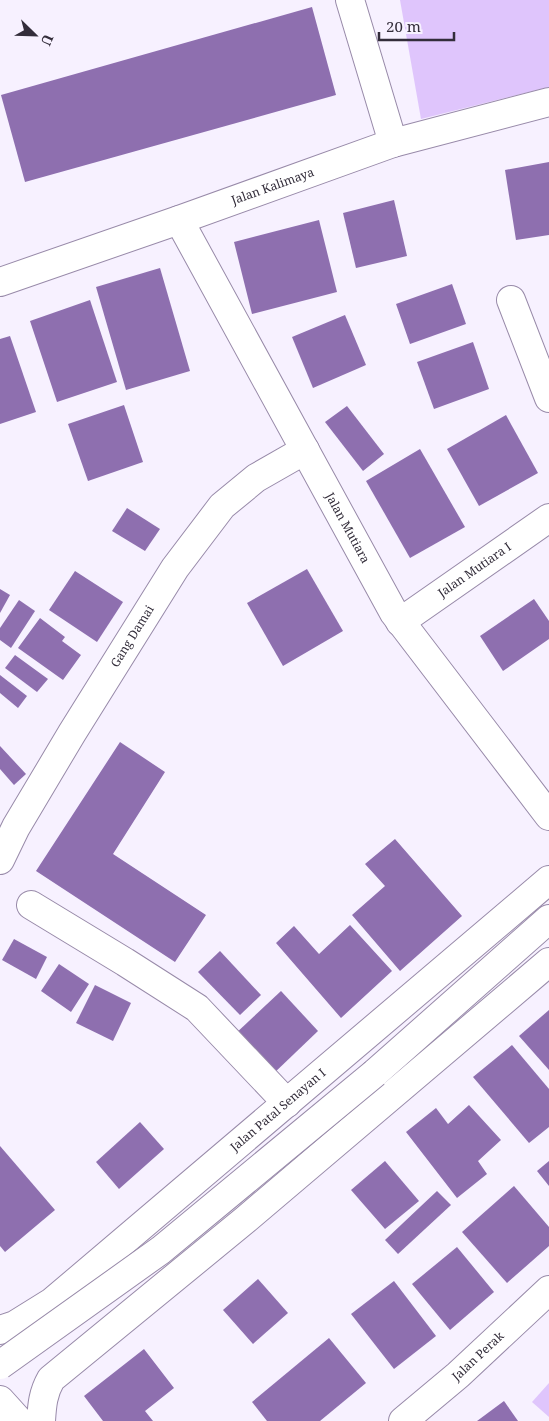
<svg xmlns="http://www.w3.org/2000/svg" width="549" height="1421" viewBox="0 0 549 1421" font-family="'Noto Serif',serif">
  <style>
    .green { fill: #dfc5fc }
    .building { fill: #8e6faf }
    .lines { fill: none; stroke-linecap: round; stroke-linejoin: round }
    .minor-casing { stroke: #988aa9; stroke-width: 30 }
    .major-casing { stroke: #988aa9; stroke-width: 30 }
    .highway-casing { stroke: #988aa9; stroke-width: 30 }
    .minor { stroke: #fff; stroke-width: 28 }
    .major { stroke: #fff; stroke-width: 28 }
    .highway { stroke: #fff; stroke-width: 28 }
    .major-bridge-casing { stroke: #988aa9; stroke-width: 30; stroke-linecap: butt }
    .major-bridge { stroke: #fff; stroke-width: 28 }
    .labels { text-anchor: middle; stroke-width: 4; stroke-linejoin: round; paint-order: stroke }
    .street-label { font-size: 12px; fill: #332d3a; stroke: #f7f1ff }
  </style>
  <rect width="100%" height="100%" fill="#f7f1ff"/>
  <g class="green">
    <polygon points="400,0 549,0 549,87 421,119"/>
    <polygon points="549,1383 549,1417 532,1402"/>
  </g>
  <g class="building">
    <polygon points="312,7 336,95 25,182 1,95"/>
    <polygon points="549,162 549,235 516,240 505,170"/>
    <polygon points="394,200 407,256 356,268 343,213"/>
    <polygon points="319,220 337,292 252,314 234,242"/>
    <polygon points="160,268 190,371 126,390 96,287"/>
    <polygon points="452,284 466,324 410,344 396,304"/>
    <polygon points="90,300 117,382 57,402 30,321"/>
    <polygon points="345,315 366,365 313,388 292,337"/>
    <polygon points="10,336 36,412 0,424 0,339"/>
    <polygon points="473,342 489,389 434,409 417,362"/>
    <polygon points="124,405 143,462 88,481 68,424"/>
    <polygon points="347,406 384,454 363,471 325,422"/>
    <polygon points="506,415 538,473 479,506 447,449"/>
    <polygon points="420,449 465,527 410,558 366,481"/>
    <polygon points="127,508 160,529 145,551 112,531"/>
    <polygon points="307,569 343,631 283,666 247,603"/>
    <polygon points="75,571 123,602 97,642 49,610"/>
    <polygon points="0,589 10,595 0,613"/>
    <polygon points="534,599 549,621 549,639 503,671 480,636"/>
    <polygon points="19,600 35,611 11,648 0,640 0,628"/>
    <polygon points="40,618 65,637 62,641 81,655 63,680 18,648"/>
    <polygon points="15,655 48,679 37,692 5,668"/>
    <polygon points="0,675 27,696 18,708 0,693"/>
    <polygon points="120,742 165,772 113,854 206,915 175,962 36,871"/>
    <polygon points="0,746 26,774 14,785 0,769"/>
    <polygon points="395,839 462,916 400,971 352,915 385,886 365,864"/>
    <polygon points="350,925 392,971 341,1018 276,943 294,926 319,954"/>
    <polygon points="14,939 47,957 36,979 2,960"/>
    <polygon points="220,951 261,995 240,1015 198,972"/>
    <polygon points="59,964 89,984 71,1012 41,991"/>
    <polygon points="95,985 131,1003 113,1041 76,1023"/>
    <polygon points="281,991 318,1031 271,1076 233,1036"/>
    <polygon points="549,1010 549,1070 519,1036"/>
    <polygon points="512,1045 549,1089 549,1127 529,1143 473,1077"/>
    <polygon points="469,1105 501,1140 478,1161 487,1174 457,1198 406,1132 436,1108 448,1124"/>
    <polygon points="140,1122 164,1149 119,1189 96,1162"/>
    <polygon points="0,1146 55,1210 5,1252 0,1246"/>
    <polygon points="385,1161 419,1201 385,1229 351,1190"/>
    <polygon points="549,1161 549,1186 537,1171"/>
    <polygon points="514,1186 549,1227 549,1246 507,1283 462,1232"/>
    <polygon points="437,1191 451,1205 398,1254 385,1240"/>
    <polygon points="457,1247 494,1292 450,1330 412,1284"/>
    <polygon points="258,1279 288,1313 253,1344 223,1310"/>
    <polygon points="394,1281 436,1336 394,1369 351,1314"/>
    <polygon points="329,1338 366,1383 320,1421 267,1421 252,1402"/>
    <polygon points="144,1349 174,1388 145,1411 153,1421 103,1421 84,1396"/>
    <polygon points="504,1401 518,1421 477,1421"/>
  </g>
  <g class="lines">
    <defs>
      <g id="minor">
        <polyline points="350,0 393,143"/>
        <path id="s1" d="M179 220 394 613 549 816"/>
        <path id="s2" d="M0 282 179 220 393 143 549 102"/>
        <polyline points="511,300 549,398"/>
        <path id="s3" d="M400 622 549 518"/>
        <path id="s4" d="M0 860 16 827 72 733 175 568 222 506 256 478 305 450"/>
        <polyline points="31,905 125,962 197,1008 287,1103"/>
        <path id="s5" d="M0 1330 15 1325 52 1302 549 880"/>
        <path d="M41 1421C42 1405 43 1393 51 1379L245 1220 549 962"/>
        <path id="s6" d="M403 1421 458 1375 549 1290"/>
      </g>
      <polyline id="major" points="375,1073 549,919"/>
      <polyline id="highway" points="0,1400 19,1421"/>
    </defs>
    <use href="#minor" class="minor-casing"/>
    <use href="#major" class="major-casing"/>
    <use href="#highway" class="highway-casing"/>
    <use href="#minor" class="minor"/>
    <use href="#major" class="major"/>
    <use href="#highway" class="highway"/>
    <defs>
      <polyline id="major-bridge" points="0,1365 161,1250 375,1073"/>
    </defs>
    <use href="#major-bridge" class="major-bridge-casing"/>
    <use href="#major-bridge" class="major-bridge"/>
  </g>
  <g class="labels">
    <g class="street-label">
      <text dy="4" stroke="none"><textPath href="#s2" startOffset="289">Jalan Kalimaya</textPath></text>
      <text dy="4" stroke="none"><textPath href="#s1" startOffset="351">Jalan Mutiara</textPath></text>
      <text dy="4" stroke="none"><textPath href="#s3" startOffset="91">Jalan Mutiara I</textPath></text>
      <text dy="4" stroke="none"><textPath href="#s4" startOffset="260">Gang Damai</textPath></text>
      <text dy="4" stroke="none"><textPath href="#s5" startOffset="356">Jalan Patal Senayan I</textPath></text>
      <text dy="4" stroke="none"><textPath href="#s6" startOffset="99">Jalan Perak</textPath></text>
    </g>
  </g>
  <g transform="translate(35 35) rotate(113)" stroke="#f7f1ff" stroke-width="4" paint-order="stroke">
  <path d="M0-4L9 19L0 12L-9 19Z" fill="#332d3a"/>
  <text y="-8" font-size="14" font-weight="bold" text-anchor="middle" fill="#332d3a">U</text>
  </g>
  <path d="M379 32v8h75v-8" fill="none" stroke="#332d3a" stroke-width="2.5"/>
  <text x="386" y="32" font-size="15" fill="#332d3a" stroke="#f7f1ff" stroke-width="4" paint-order="stroke">20 m</text>
</svg>
